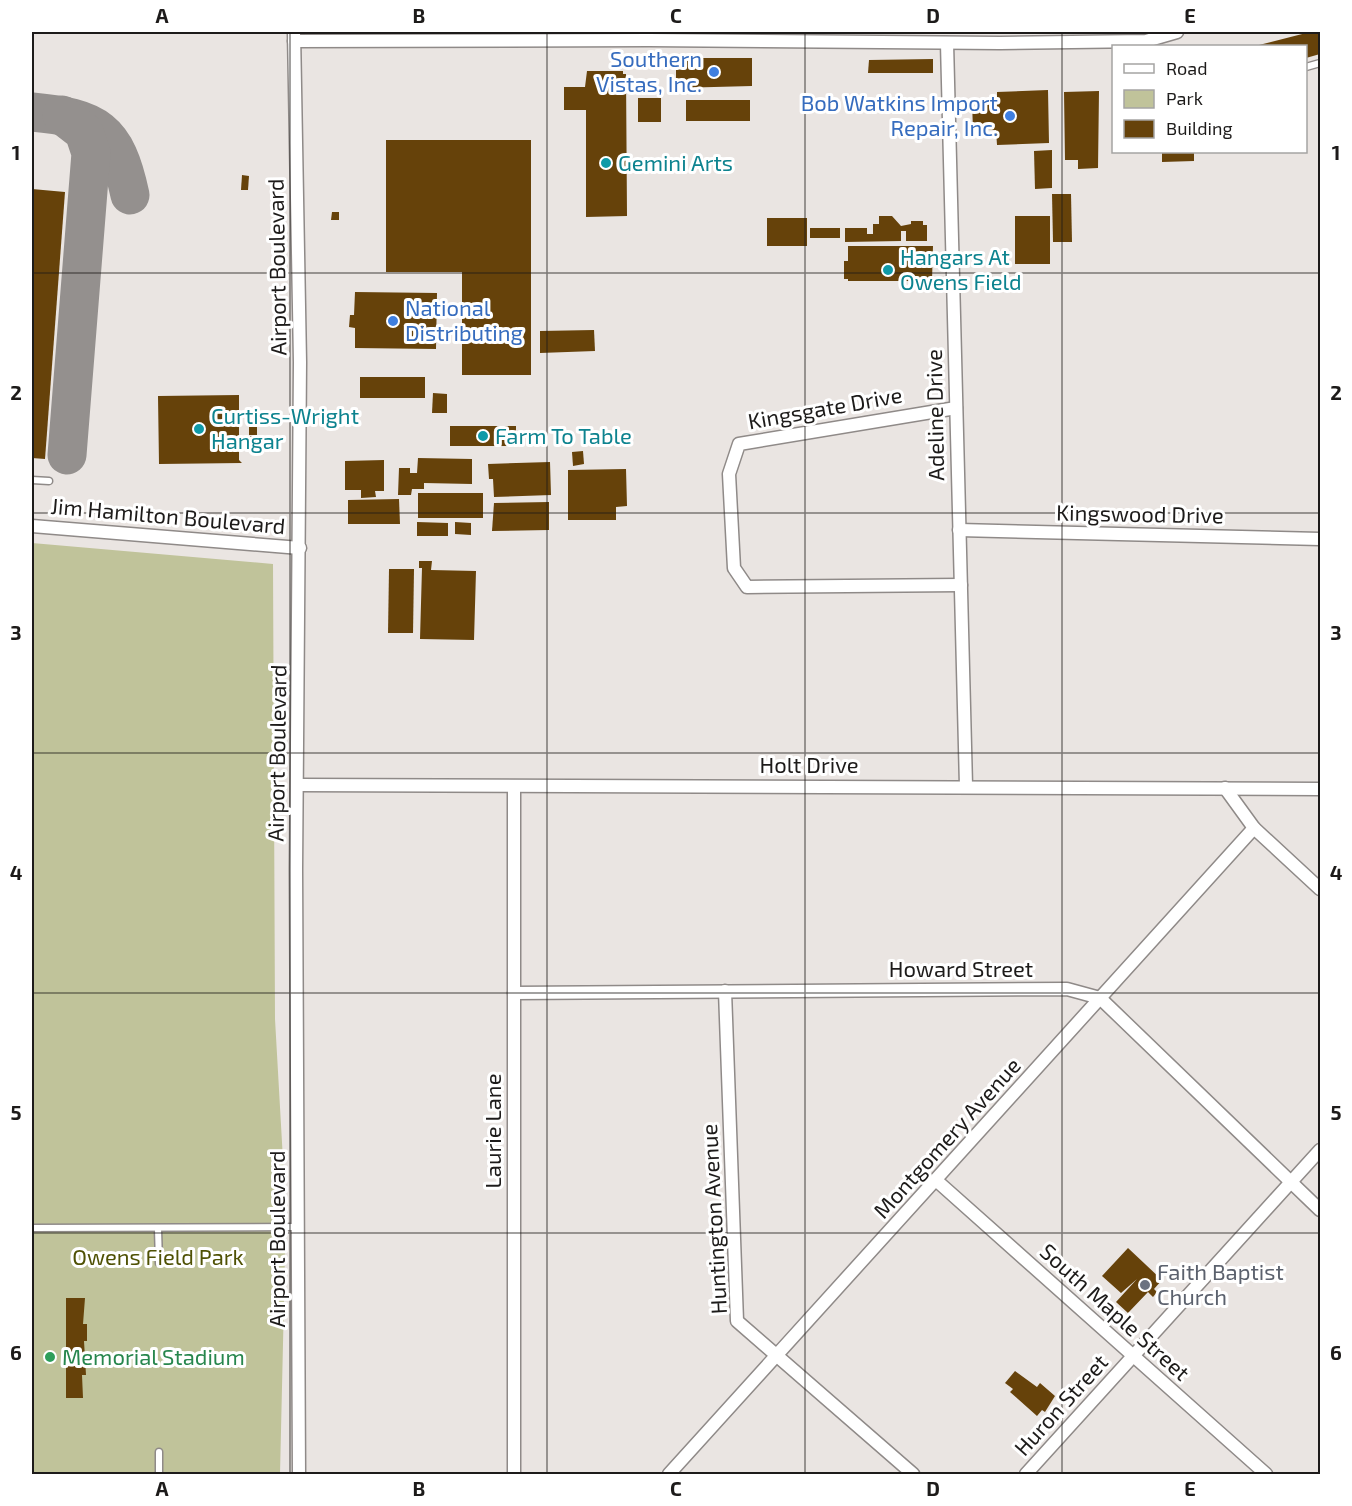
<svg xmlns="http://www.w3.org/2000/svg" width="1352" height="1506" viewBox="0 0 1352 1506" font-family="'Exo 2',sans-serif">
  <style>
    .park { fill: #c0c39a }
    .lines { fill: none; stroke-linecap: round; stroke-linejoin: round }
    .taxiway { stroke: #94908e; stroke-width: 39 }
    .building { fill: #66420a }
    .lane-casing { stroke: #8f8a88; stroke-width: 9 }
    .street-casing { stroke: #8f8a88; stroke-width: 15 }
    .lane { stroke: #fff; stroke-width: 6 }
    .street { stroke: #fff; stroke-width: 12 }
    .grid { fill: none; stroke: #1d1b1a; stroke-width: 1.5; stroke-opacity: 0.55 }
    .shop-dot { fill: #3f7fe0; stroke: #fff; stroke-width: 2 }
    .culture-dot { fill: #0f9aa8; stroke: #fff; stroke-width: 2 }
    .worship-dot { fill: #6b7280; stroke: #fff; stroke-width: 2 }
    .leisure-dot { fill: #2e9e5b; stroke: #fff; stroke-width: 2 }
    .labels { text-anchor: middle; stroke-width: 6; stroke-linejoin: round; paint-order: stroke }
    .shop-label { font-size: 22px; fill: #366cbe; stroke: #fff; text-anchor: end }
    .culture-label { font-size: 22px; fill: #0d838f; stroke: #fff; text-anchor: start }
    .street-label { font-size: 22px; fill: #1d1b1a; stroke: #fff }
    .park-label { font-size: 22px; fill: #4f5104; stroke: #fff }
    .worship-label { font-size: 22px; fill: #5b616d; stroke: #fff; text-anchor: start }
    .leisure-label { font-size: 22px; fill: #27864d; stroke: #fff; text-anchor: start }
    .neatline { fill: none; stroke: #1d1b1a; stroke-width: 2 }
    .grid-label { font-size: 20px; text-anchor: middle; font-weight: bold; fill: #1d1b1a }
  </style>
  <rect width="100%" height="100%" fill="#eae5e2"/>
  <polygon class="park" points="32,543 273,564 275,1019 286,1213 280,1474 32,1474"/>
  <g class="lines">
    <g class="taxiway">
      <path d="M32 112C97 118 116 129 130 195"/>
      <polyline points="62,115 84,132 91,153 67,455"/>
    </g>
  </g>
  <g class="building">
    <polygon points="1310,32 1320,32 1320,54 1306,58 1306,46 1255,46"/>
    <polygon points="676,58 752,58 752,86 676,88"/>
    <polygon points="933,59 933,73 868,73 869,60"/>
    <polygon points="587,71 623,71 623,74 626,74 627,216 586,217 586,110 564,110 564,87 585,87"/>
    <polygon points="1048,90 1049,143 997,145 996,130 973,130 972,102 997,101 997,92"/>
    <polygon points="1099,91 1098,168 1078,169 1078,160 1065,160 1064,92"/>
    <rect x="638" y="98" width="23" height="24"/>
    <rect x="686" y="100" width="64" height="21"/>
    <polygon points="386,140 531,140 531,375 462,375 462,272 386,272"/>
    <polygon points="1052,150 1052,188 1035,189 1034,151"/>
    <polygon points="1162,152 1194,152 1194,161 1162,162"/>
    <polygon points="242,175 249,176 248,190 241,190"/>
    <polygon points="32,189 65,192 45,459 32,458"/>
    <polygon points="1052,194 1071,194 1072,242 1053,242"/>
    <polygon points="332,212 339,212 339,220 331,220"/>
    <polygon points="879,216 892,216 901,226 911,224 911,221 923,221 923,225 927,225 927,241 906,241 906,231 901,231 901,241 845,242 845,228 867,228 867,234 873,234 873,224 879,224"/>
    <rect x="1015" y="216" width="35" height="48"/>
    <rect x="767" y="218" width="40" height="28"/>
    <rect x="810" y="228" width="30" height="10"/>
    <polygon points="848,246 933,246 932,281 848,281 848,279 844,279 844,261 848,261"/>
    <polygon points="355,292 437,293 436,349 355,348 355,328 349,327 350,315 354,315"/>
    <polygon points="594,330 595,351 540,353 540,331"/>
    <rect x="360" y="377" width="65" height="21"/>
    <polygon points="433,393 447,394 447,413 432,413"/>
    <polygon points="239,395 239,460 242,463 159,464 158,396"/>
    <rect x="450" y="426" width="66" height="20"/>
    <rect x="249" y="427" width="8" height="8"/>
    <rect x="249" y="436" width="7" height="10"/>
    <polygon points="583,451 584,464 573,466 572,452"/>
    <polygon points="418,458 472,459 472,484 424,483 424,489 412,489 411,495 398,495 399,468 410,468 410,473 417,473"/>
    <polygon points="384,460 384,491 375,491 376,497 361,498 361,490 345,490 345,461"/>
    <polygon points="550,462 551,495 494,497 493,479 489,479 488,464"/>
    <polygon points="626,469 627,506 616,507 616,520 568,520 568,470"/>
    <rect x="418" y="493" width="65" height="25"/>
    <polygon points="399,499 400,524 348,524 348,500"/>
    <polygon points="549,502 549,530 492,531 494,503"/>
    <polygon points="417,522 448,523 448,536 417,536"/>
    <polygon points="455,522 471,523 471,535 455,534"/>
    <polygon points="419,561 432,561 431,570 476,571 474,640 420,639 422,568 419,568"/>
    <polygon points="389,569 414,569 413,633 388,633"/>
    <polygon points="1128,1248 1162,1280 1154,1289 1157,1292 1153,1297 1148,1292 1128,1313 1116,1302 1137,1279 1121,1293 1102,1276"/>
    <polygon points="66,1298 85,1298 83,1324 87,1324 87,1341 84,1341 86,1375 82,1375 83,1398 66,1398"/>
    <polygon points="1015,1371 1037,1387 1040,1383 1055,1396 1045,1412 1042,1410 1037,1416 1010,1392 1013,1389 1005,1383"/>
  </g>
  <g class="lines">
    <defs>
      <g id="lane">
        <polyline points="1306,67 1320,63"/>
        <polyline points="32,480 49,481"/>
        <polyline points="32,1228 297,1227"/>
        <polyline points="158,1229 159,1263"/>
        <polyline points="159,1452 159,1474"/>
      </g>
      <g id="street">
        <polyline points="294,32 300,362 296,870 299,1474"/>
        <polyline points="294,41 649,40 1000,43 1146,41 1177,32"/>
        <polyline points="947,43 966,786"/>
        <polyline points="956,408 739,444 729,474 734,568 747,587 961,585"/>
        <polyline points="32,526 300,548"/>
        <polyline points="959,530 1320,539"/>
        <polyline points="298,785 1320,789"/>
        <polyline points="1225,788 1254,828 1320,889"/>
        <polyline points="725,991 737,1321 913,1474"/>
        <polyline points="514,993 1067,989 1100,998 1320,1210"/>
        <polyline points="937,1181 1266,1474"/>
        <polyline points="514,1474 514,787"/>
        <polyline points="669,1474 1254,828"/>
        <polyline points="1026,1474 1320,1150"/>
      </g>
    </defs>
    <use href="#lane" class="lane-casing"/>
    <use href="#street" class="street-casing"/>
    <use href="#lane" class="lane"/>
    <use href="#street" class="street"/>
  </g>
  <path class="grid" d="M290 32V1474M547 32V1474M805 32V1474M1062 32V1474M32 273H1320M32 513H1320M32 753H1320M32 993H1320M32 1233H1320"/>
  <g class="shop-dot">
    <circle cx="714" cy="72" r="6"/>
    <circle cx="1010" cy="116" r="6"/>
    <circle cx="393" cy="321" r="6"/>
  </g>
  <g class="culture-dot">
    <circle cx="606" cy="163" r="6"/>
    <circle cx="888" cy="270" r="6"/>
    <circle cx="199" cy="429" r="6"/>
    <circle cx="483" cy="436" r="6"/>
  </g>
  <circle class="worship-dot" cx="1145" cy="1285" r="6"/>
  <circle class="leisure-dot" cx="50" cy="1357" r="6"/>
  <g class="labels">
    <g class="shop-label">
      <text x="702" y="67">Southern<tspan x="702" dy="25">Vistas, Inc.</tspan></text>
      <text x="998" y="111">Bob Watkins Import<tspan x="998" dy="25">Repair, Inc.</tspan></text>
      <text x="405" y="316" text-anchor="start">National<tspan x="405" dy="25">Distributing</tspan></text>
    </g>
    <g class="culture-label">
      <text x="618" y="171">Gemini Arts</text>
      <text x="900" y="265">Hangars At<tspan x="900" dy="25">Owens Field</tspan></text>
      <text x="211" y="424">Curtiss-Wright<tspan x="211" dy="25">Hangar</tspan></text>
      <text x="495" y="444">Farm To Table</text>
    </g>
    <g class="street-label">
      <text transform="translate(277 267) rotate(-91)" y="8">Airport Boulevard</text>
      <text transform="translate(825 408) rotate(-10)" y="8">Kingsgate Drive</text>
      <text transform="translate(935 415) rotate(-91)" y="8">Adeline Drive</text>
      <text transform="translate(1140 514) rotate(1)" y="8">Kingswood Drive</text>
      <text transform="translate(168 516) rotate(5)" y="8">Jim Hamilton Boulevard</text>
      <text transform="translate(277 753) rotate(-89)" y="8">Airport Boulevard</text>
      <text x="809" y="773">Holt Drive</text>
      <text x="961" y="977">Howard Street</text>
      <text transform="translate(493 1131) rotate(-90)" y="8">Laurie Lane</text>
      <text transform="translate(947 1138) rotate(-48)" y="8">Montgomery Avenue</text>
      <text transform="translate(714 1219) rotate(-93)" y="8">Huntington Avenue</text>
      <text transform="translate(277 1239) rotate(-90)" y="8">Airport Boulevard</text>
      <text transform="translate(1115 1312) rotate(42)" y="8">South Maple Street</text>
      <text transform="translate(1061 1405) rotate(-48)" y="8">Huron Street</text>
    </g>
    <g class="park-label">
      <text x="158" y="1265">Owens Field Park</text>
    </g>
    <g class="worship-label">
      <text x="1157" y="1280">Faith Baptist<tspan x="1157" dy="25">Church</tspan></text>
    </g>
    <g class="leisure-label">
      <text x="62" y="1365">Memorial Stadium</text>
    </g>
  </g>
  <rect width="1352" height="1506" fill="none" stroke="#ffffff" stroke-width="66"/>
  <rect x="1112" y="45" width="195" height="108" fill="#ffffff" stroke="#a5a4a3" stroke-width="1.5"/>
  <rect x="1124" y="64" width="30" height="9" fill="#ffffff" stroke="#a5a4a3" stroke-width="1.5"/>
  <text x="1166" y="75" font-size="18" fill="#1d1b1a">Road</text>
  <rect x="1124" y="90" width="30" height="18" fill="#c0c39a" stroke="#a5a4a3" stroke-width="1.5"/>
  <text x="1166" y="105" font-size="18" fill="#1d1b1a">Park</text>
  <rect x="1124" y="120" width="30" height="18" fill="#66420a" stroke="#a5a4a3" stroke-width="1.5"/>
  <text x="1166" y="135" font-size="18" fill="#1d1b1a">Building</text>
  <rect x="33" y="33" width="1286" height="1440" class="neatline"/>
  <g class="grid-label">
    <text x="162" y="23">A</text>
    <text x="419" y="23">B</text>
    <text x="676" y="23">C</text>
    <text x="933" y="23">D</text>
    <text x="1190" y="23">E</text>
    <text x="16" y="160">1</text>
    <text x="1336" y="160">1</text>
    <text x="16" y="400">2</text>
    <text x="1336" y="400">2</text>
    <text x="16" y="640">3</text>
    <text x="1336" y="640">3</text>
    <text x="16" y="880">4</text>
    <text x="1336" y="880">4</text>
    <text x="16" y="1120">5</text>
    <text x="1336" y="1120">5</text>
    <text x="16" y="1360">6</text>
    <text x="1336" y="1360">6</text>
    <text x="162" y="1496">A</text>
    <text x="419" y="1496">B</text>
    <text x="676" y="1496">C</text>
    <text x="933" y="1496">D</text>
    <text x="1190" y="1496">E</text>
  </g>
</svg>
